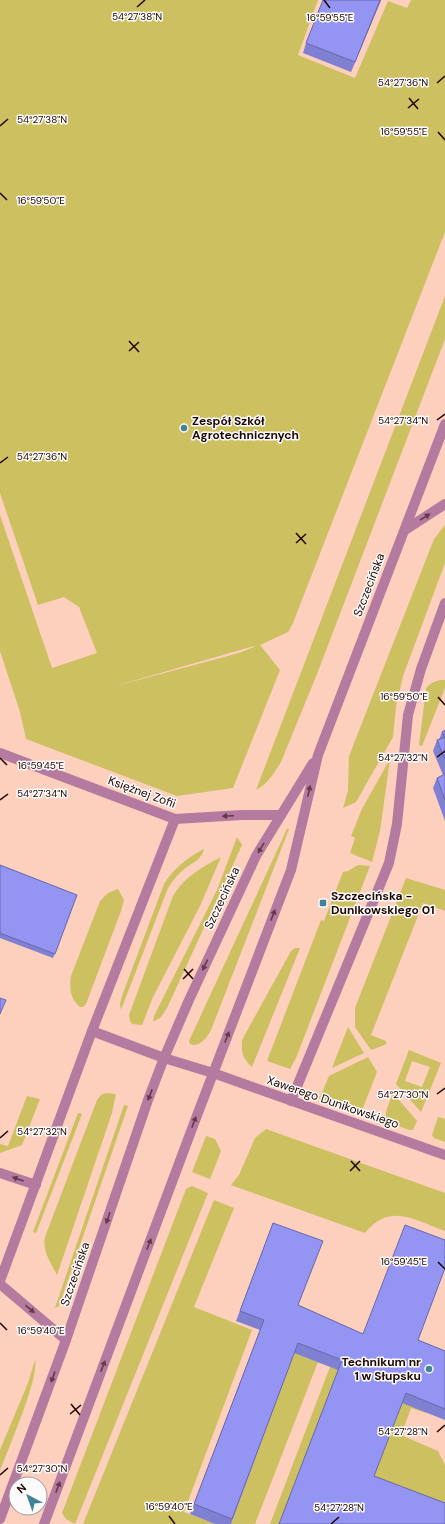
<svg xmlns="http://www.w3.org/2000/svg" width="445" height="1524" viewBox="0 0 445 1524" font-family="'DM Sans',sans-serif">
  <style>
    .green { fill: #ccc061; fill-rule: evenodd }
    .lines { fill: none; stroke-linecap: round; stroke-linejoin: round }
    .service { stroke: #b57a9f; stroke-width: 10 }
    .minor { stroke: #b57a9f; stroke-width: 10 }
    .tertiary { stroke: #b57a9f; stroke-width: 10 }
    .wall { fill: #7f80d1 }
    .shaded-wall { fill: #6868aa }
    .building { fill: #9495f3; stroke: #6868aa }
    .oneway { fill: #623a48 }
    .ticks { fill: none; stroke: #1f0600; stroke-width: 1.5 }
    .poi-dot { fill: #438297; stroke: #fbfbfb; stroke-width: 1.5 }
    .labels { text-anchor: middle; stroke-width: 3; stroke-linejoin: round; paint-order: stroke }
    .poi-label { font-size: 12px; font-weight: bold; fill: #1f0600; stroke: #fbfbfb; text-anchor: start }
    .street-label { font-size: 12px; fill: #1f0600; stroke: #fbfbfb }
    .ticks-label { font-size: 10px; text-anchor: middle; fill: #1f0600; stroke: #fbfbfb; stroke-width: 3; stroke-linejoin: round; paint-order: stroke }
  </style>
  <rect width="100%" height="100%" fill="#fdcfbd"/>
  <g class="green">
    <path d="M0 0H318L298 55 355 78 388 1 407 8 411 0H445V232L293 623 288 632 260 645 280 670 233 788 177 796 26 739 20 712 0 651V515L52 668 97 653 79 607 64 597 38 605 0 493ZM254 647 239 653 112 687 254 646Z"/>
    <path d="M445 296V339L317 674 281 762C274 773 267 785 256 790Z"/>
    <polygon points="445,525 445,563 403,676 396,706 393,737 356,802 343,808 348,791 349,757 351,751 434,539"/>
    <path d="M445 680V688L422 746 419 745 426 689C430 682 437 680 445 680Z"/>
    <polygon points="390,759 380,831 372,862 350,853 355,838 351,836 362,809"/>
    <path d="M287 829H289L211 1030C207 1038 199 1048 190 1044L189 1041Z"/>
    <polygon points="237,837 242,845 167,1008 161,1017 153,1022 154,1016 217,890"/>
    <path d="M204 849C202 860 190 864 183 870 177 875 172 882 168 888L121 1010 120 1004 122 996 164 884C173 869 188 857 204 849Z"/>
    <path d="M221 857 200 906 153 997 142 1025 132 1024 130 1021 129 1015 173 896C184 877 202 867 221 857Z"/>
    <polygon points="358,865 370,866 296,1058 290,1069 267,1061 321,920 324,921 343,872 348,871"/>
    <polygon points="406,878 445,890 445,911 423,903 371,1035 386,1041 386,1043 387,1044 371,1050 355,1027 355,1008"/>
    <path d="M118 889 124 900 121 911 86 1004 83 1007H80C70 999 69 988 71 976L100 901 108 893Z"/>
    <path d="M295 948H300L252 1067C243 1059 241 1052 242 1040L291 951Z"/>
    <polygon points="348,1027 364,1053 332,1068"/>
    <path d="M409 1050 441 1063 421 1112 396 1084ZM412 1061 430 1067 422 1087 405 1081Z"/>
    <polygon points="368,1057 377,1072 361,1113 318,1098 318,1096 320,1097 329,1076"/>
    <path d="M106 1093 116 1094 112 1113 57 1275C51 1263 42 1251 45 1237L97 1100 101 1095Z"/>
    <path d="M393 1093 417 1121 413 1130H409C381 1119 382 1121 393 1093Z"/>
    <polygon points="27,1096 40,1099 22,1145 0,1153 0,1144 8,1146"/>
    <polygon points="124,1105 128,1106 59,1306 55,1308"/>
    <polygon points="78,1113 82,1114 36,1233 33,1232"/>
    <polygon points="438,1117 445,1119 445,1142 434,1138 432,1135"/>
    <path d="M266 1129 445 1193V1231C414 1220 390 1202 365 1233L231 1185 239 1175 255 1138Z"/>
    <polygon points="206,1136 215,1139 221,1151 210,1179 192,1172"/>
    <polygon points="192,1186 208,1193 75,1524 66,1519 62,1513 186,1189"/>
    <polygon points="214,1200 234,1208 194,1307 252,1330 184,1512 215,1524 83,1524"/>
    <polygon points="294,1353 318,1362 255,1524 231,1524"/>
    <path d="M35 1360C39 1379 8 1449 0 1471V1450L28 1383Z"/>
    <polygon points="330,1367 339,1370 279,1524 270,1524"/>
    <polygon points="405,1395 429,1405 426,1413 411,1408 401,1435 438,1451 445,1465 445,1515 355,1480 378,1466"/>
  </g>
  <g class="lines">
    <g class="service">
      <polyline points="405,530 445,504"/>
      <polyline points="92,1031 164,1058"/>
      <polyline points="291,1101 389,863 397,824 408,715 421,669 445,603"/>
      <polyline points="0,1173 36,1185"/>
      <polyline points="0,1281 92,1031 175,819"/>
      <polyline points="0,1284 66,1340"/>
    </g>
    <g class="minor">
      <polyline points="0,753 175,819 242,815 281,815"/>
      <polyline points="164,1058 213,1073 445,1155"/>
    </g>
    <g class="tertiary">
      <polyline points="0,1519 66,1340 148,1100 164,1058 189,1000 256,856 313,763"/>
      <polyline points="44,1524 196,1118 291,870 318,755 445,424"/>
    </g>
  </g>
  <g class="wall">
    <polygon points="381,0 351,72 303,53 306,43"/>
    <polygon points="445,730 445,821 433,788 437,778 443,775 433,751 437,740 439,740 442,732"/>
    <polygon points="0,865 77,895 53,958 0,938"/>
    <polygon points="273,1223 298,1305 363,1334 418,1340 445,1351 445,1420 402,1403 279,1524 338,1370 294,1353 231,1524 215,1524 190,1514 260,1330 236,1321"/>
  </g>
  <polygon class="shaded-wall" points="380,0 381,0 351,72 355,62"/>
  <g class="building">
    <polygon points="323,0 380,0 355,62 306,43"/>
    <polygon points="445,730 445,759 437,740 445,737 442,732"/>
    <polygon points="445,774 445,800 437,778"/>
    <polygon points="0,865 77,895 55,954 0,933"/>
    <polygon points="0,998 6,1000 0,1014"/>
    <polygon points="273,1223 323,1241 298,1305 363,1334 405,1225 445,1240 445,1268 418,1340 445,1351 445,1409 406,1393 374,1476 445,1503 445,1524 279,1524 342,1360 298,1343 232,1519 194,1504 264,1320 240,1311"/>
  </g>
  <defs><path id="oneway-solid" d="M-6-.8H1V-3.2L6.5 0L1 3.2V.8H-6Z"/></defs>
  <g class="oneway">
    <use href="#oneway-solid" transform="translate(425 517) rotate(-32)"/>
    <use href="#oneway-solid" transform="translate(309 791) rotate(-77)"/>
    <use href="#oneway-solid" transform="translate(228 816) rotate(177)"/>
    <use href="#oneway-solid" transform="translate(261 848) rotate(121)"/>
    <use href="#oneway-solid" transform="translate(273 915) rotate(-69)"/>
    <use href="#oneway-solid" transform="translate(205 965) rotate(115)"/>
    <use href="#oneway-solid" transform="translate(227 1037) rotate(-69)"/>
    <use href="#oneway-solid" transform="translate(150 1095) rotate(111)"/>
    <use href="#oneway-solid" transform="translate(194 1122) rotate(-69)"/>
    <use href="#oneway-solid" transform="translate(18 1179) rotate(-160)"/>
    <use href="#oneway-solid" transform="translate(108 1218) rotate(109)"/>
    <use href="#oneway-solid" transform="translate(149 1244) rotate(-69)"/>
    <use href="#oneway-solid" transform="translate(30 1309) rotate(40)"/>
    <use href="#oneway-solid" transform="translate(103 1366) rotate(-69)"/>
    <use href="#oneway-solid" transform="translate(53 1377) rotate(110)"/>
    <use href="#oneway-solid" transform="translate(58 1487) rotate(-69)"/>
  </g>
  <path class="ticks" d="M324 0 330 8M137 7 145 0M437 83 445 76M409 98 418 109M408 108 419 99M0 126 8 119M438 132 445 140M0 193 7 200M129 341 139 352M129 351 139 342M437 420 445 414M0 463 8 457M296 533 306 544M296 543 306 534M438 697 445 705M437 757 445 751M0 758 7 765M0 800 8 794M184 969 193 979M183 979 193 969M437 1094 445 1088M0 1138 8 1131M351 1161 360 1171M350 1171 360 1161M438 1262 445 1269M0 1323 7 1330M71 1404 80 1415M70 1414 81 1405M437 1432 445 1425M0 1475 8 1468M169 1516 175 1524M331 1524 339 1517"/>
  <g class="poi-dot">
    <circle cx="184" cy="428" r="4"/>
    <rect x="319" y="899" width="8" height="8" rx="2"/>
    <circle cx="429" cy="1369" r="4"/>
  </g>
  <g class="labels">
    <g class="poi-label">
      <text x="192" y="425">Zespół Szkół<tspan x="192" dy="14">Agrotechnicznych</tspan></text>
      <text x="331" y="900">Szczecińska -<tspan x="331" dy="14">Dunikowskiego 01</tspan></text>
      <text x="421" y="1366" text-anchor="end">Technikum nr<tspan x="421" dy="14">1 w Słupsku</tspan></text>
    </g>
    <g class="street-label">
      <text transform="translate(369 585) rotate(-69)" y="4">Szczecińska</text>
      <text transform="translate(142 792) rotate(20)" y="4">Księżnej Zofii</text>
      <text transform="translate(222 898) rotate(-65)" y="4">Szczecińska</text>
      <text transform="translate(333 1102) rotate(19)" y="4">Xawerego Dunikowskiego</text>
      <text transform="translate(75 1274) rotate(-71)" y="4">Szczecińska</text>
    </g>
  </g>
  <g class="ticks-label">
    <text x="137" y="20">54°27'38"N</text>
    <text x="330" y="21">16°59'55"E</text>
    <text x="403" y="86">54°27'36"N</text>
    <text x="42" y="123">54°27'38"N</text>
    <text x="404" y="135">16°59'55"E</text>
    <text x="41" y="204">16°59'50"E</text>
    <text x="403" y="424">54°27'34"N</text>
    <text x="42" y="460">54°27'36"N</text>
    <text x="404" y="700">16°59'50"E</text>
    <text x="403" y="761">54°27'32"N</text>
    <text x="41" y="769">16°59'45"E</text>
    <text x="42" y="797">54°27'34"N</text>
    <text x="403" y="1098">54°27'30"N</text>
    <text x="42" y="1135">54°27'32"N</text>
    <text x="404" y="1265">16°59'45"E</text>
    <text x="41" y="1334">16°59'40"E</text>
    <text x="403" y="1435">54°27'28"N</text>
    <text x="42" y="1472">54°27'30"N</text>
    <text x="169" y="1510">16°59'40"E</text>
    <text x="339" y="1511">54°27'28"N</text>
  </g>
  <g transform="translate(28 1496) rotate(319)"><circle r="19" fill="#fbfbfb" stroke="#a39997"/>
  <path d="M0-3L7 15L0 10L-7 15Z" fill="#438297"/>
  <text y="-6" font-size="11" font-weight="bold" text-anchor="middle" fill="#1f0600">N</text>
  </g>
</svg>
